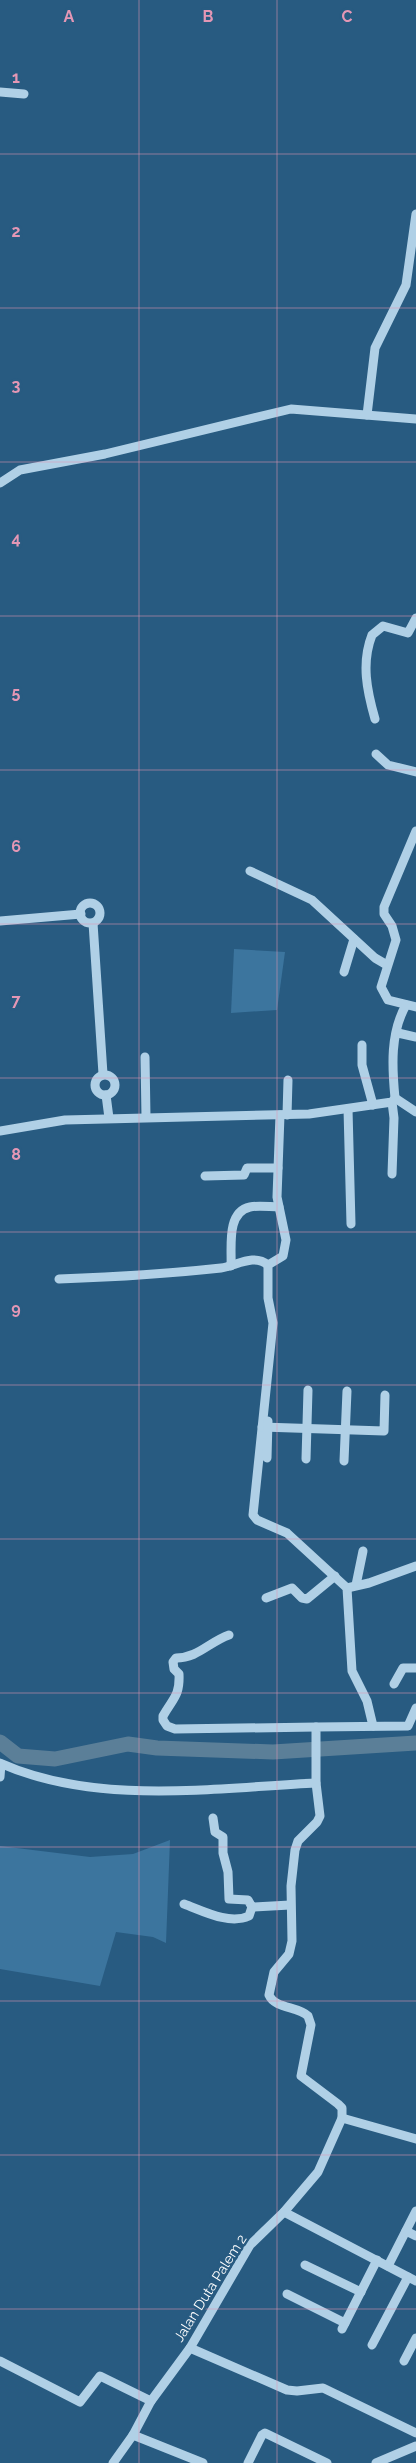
<svg xmlns="http://www.w3.org/2000/svg" width="416" height="2463" viewBox="0 0 416 2463" font-family="Raleway,sans-serif">
  <style>
    .green { fill: #3c759e }
    .lines { fill: none; stroke-linecap: round; stroke-linejoin: round }
    .river { stroke: #5b7f98; stroke-width: 15 }
    .minor { stroke: #b0d0e6; stroke-width: 9 }
    .grid { fill: none; stroke: #e497b5; stroke-width: 1; stroke-opacity: 0.55 }
    .labels { text-anchor: middle; stroke-width: 5; stroke-linejoin: round; paint-order: stroke }
    .street-label { font-size: 14px; fill: #fff; stroke: #285b81 }
    .grid-label { font-size: 16px; text-anchor: middle; font-weight: bold; fill: #e497b5; stroke: #285b81; stroke-width: 5; stroke-linejoin: round; paint-order: stroke }
  </style>
  <rect width="100%" height="100%" fill="#285b81"/>
  <g class="green">
    <polygon points="234,949 285,952 277,1010 231,1013"/>
    <polygon points="170,1840 166,1943 153,1937 116,1932 100,1986 0,1969 0,1846 90,1857 133,1854"/>
  </g>
  <g class="lines">
    <polyline class="river" points="0,1742 18,1756 55,1759 128,1744 157,1748 273,1752 416,1743"/>
    <g class="minor">
      <polyline points="0,92 24,94"/>
      <polyline points="367,415 375,348 406,285 416,214"/>
      <polyline points="0,483 20,470 105,454 291,409 416,419"/>
      <path d="M375 719C367 691 361 663 372 635L383 626 408 633 416 618"/>
      <polyline points="376,754 388,765 416,772"/>
      <polyline points="416,831 384,907 384,914 392,926 396,940 381,987 388,1000 416,1007"/>
      <polyline points="250,871 312,900 375,958 387,965"/>
      <circle cx="90" cy="913" r="10"/>
      <polyline points="0,921 81,914"/>
      <polyline points="93,923 103,1074"/>
      <polyline points="344,972 354,939"/>
      <polyline points="398,1033 416,1037"/>
      <polyline points="362,1045 362,1065 373,1105"/>
      <polyline points="145,1057 146,1117"/>
      <circle cx="105" cy="1085" r="10"/>
      <polyline points="106,1095 109,1118"/>
      <polyline points="395,1098 416,1112"/>
      <polyline points="392,1102 394,1118 392,1174"/>
      <polyline points="348,1109 351,1224"/>
      <polyline points="280,1115 277,1197 286,1240 283,1256 268,1265 268,1298 273,1323 253,1515 257,1520 287,1533 347,1588 352,1671 367,1701 373,1726"/>
      <polyline points="287,1115 288,1080"/>
      <path d="M0 1131 65 1120 309 1114 392 1102 395 1098C392 1067 390 1033 406 1005"/>
      <polyline points="205,1176 244,1175 247,1168 278,1168"/>
      <path d="M231 1266C232 1248 226 1212 250 1207 259 1205 270 1207 279 1207"/>
      <path d="M59 1279C114 1277 167 1274 221 1268 236 1266 254 1253 268 1265"/>
      <polyline points="262,1427 384,1431 385,1395"/>
      <polyline points="267,1458 268,1421"/>
      <polyline points="306,1459 308,1390"/>
      <polyline points="344,1461 347,1391"/>
      <polyline points="356,1585 363,1551"/>
      <polyline points="347,1588 369,1583 416,1566"/>
      <polyline points="266,1598 292,1588 302,1598 307,1599 335,1576"/>
      <path d="M229 1635C209 1642 198 1658 176 1658L173 1662 174 1669 179 1674C180 1696 173 1698 163 1716V1720L167 1726 175 1729 316 1727"/>
      <polyline points="394,1684 403,1668 416,1668"/>
      <path d="M0 1763C96 1806 213 1788 316 1783"/>
      <polyline points="0,1777 1,1764"/>
      <polyline points="213,1818 215,1832 223,1837 223,1853 228,1872 229,1899 248,1900 252,1907 290,1905"/>
      <path d="M184 1904C203 1911 229 1925 249 1916L252 1907"/>
      <polyline points="342,2118 416,2139"/>
      <polyline points="284,2212 416,2281"/>
      <polyline points="406,2231 416,2236"/>
      <polyline points="305,2265 361,2292"/>
      <polyline points="388,2266 416,2211"/>
      <polyline points="287,2294 345,2323"/>
      <polyline points="342,2329 377,2260"/>
      <polyline points="372,2345 408,2277"/>
      <polyline points="190,2348 287,2390 297,2391 323,2388 416,2433"/>
      <polyline points="0,2361 80,2402 100,2376 151,2401"/>
      <polyline points="404,2361 416,2338"/>
      <polyline points="133,2435 203,2463"/>
      <path d="M113 2463 133 2435 151 2401 190 2348 250 2245 284 2212 318 2172 342 2118V2108L338 2104 301 2076 311 2025 308 2016C298 2006 275 2009 269 1995L274 1972 289 1954 292 1941 291 1886 295 1850 298 1841 317 1822 320 1816 316 1783V1727L408 1726 416 1708"/>
      <polyline points="248,2463 262,2435 265,2433 327,2463"/>
      <polyline points="376,2463 416,2446"/>
    </g>
  </g>
  <path class="grid" d="M139 0V2463M277 0V2463M0 154H416M0 308H416M0 462H416M0 616H416M0 770H416M0 924H416M0 1078H416M0 1232H416M0 1385H416M0 1539H416M0 1693H416M0 1847H416M0 2001H416M0 2155H416M0 2309H416"/>
  <g class="labels">
    <g class="street-label">
      <text transform="translate(210 2288) rotate(-58)" y="5">Jalan Duta Palem 2</text>
    </g>
  </g>
  <g class="grid-label">
    <text x="69" y="22">A</text>
    <text x="208" y="22">B</text>
    <text x="347" y="22">C</text>
    <text x="16" y="83">1</text>
    <text x="16" y="237">2</text>
    <text x="16" y="391">3</text>
    <text x="16" y="544">4</text>
    <text x="16" y="698">5</text>
    <text x="16" y="852">6</text>
    <text x="16" y="1006">7</text>
    <text x="16" y="1160">8</text>
    <text x="16" y="1314">9</text>
  </g>
</svg>
